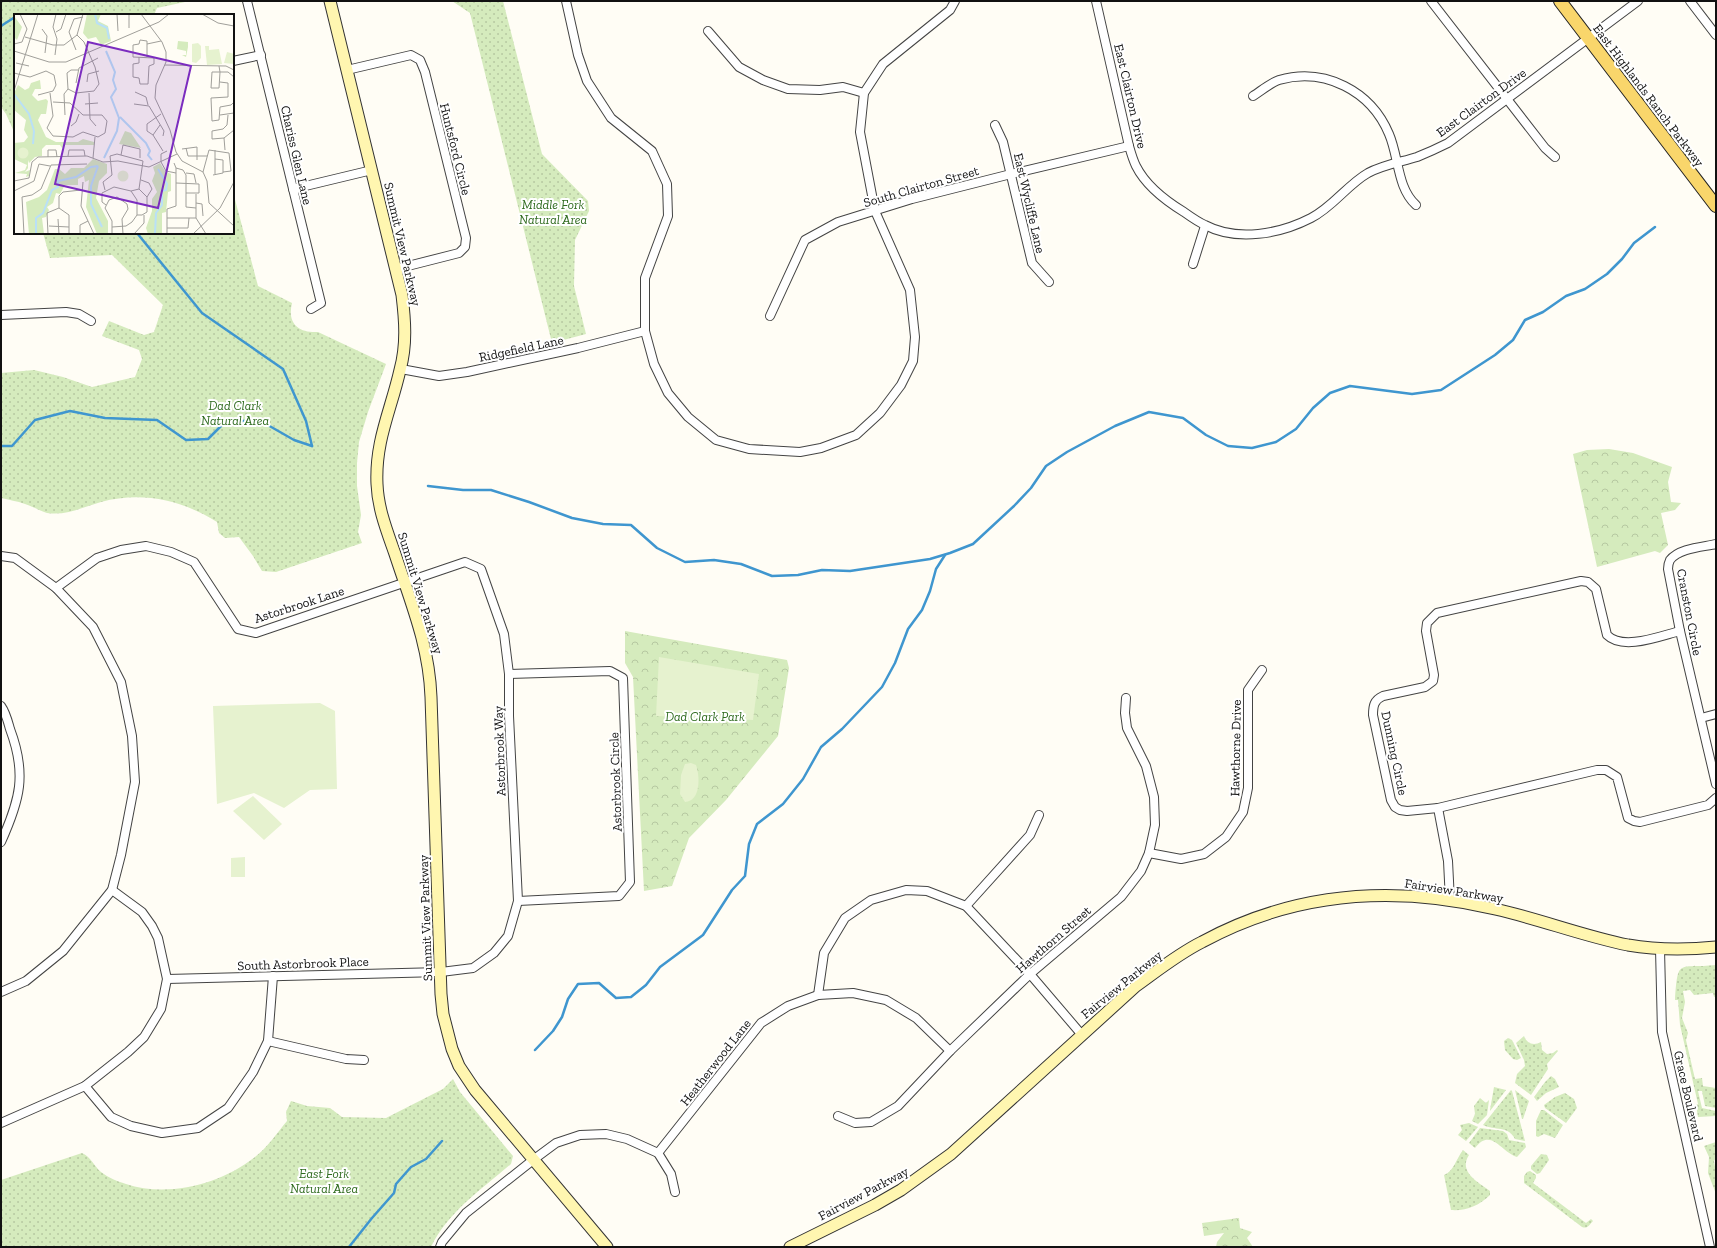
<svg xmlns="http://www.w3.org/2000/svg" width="1717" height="1248" viewBox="0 0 1717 1248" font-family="'Zilla Slab',serif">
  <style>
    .grass { fill: url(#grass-dots) }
    .park { fill: url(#park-crowns) }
    .pitch { fill: #e6f2cf }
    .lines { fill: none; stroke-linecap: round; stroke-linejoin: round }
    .stream { stroke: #3f96cf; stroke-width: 2.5 }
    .street-casing { stroke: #444; stroke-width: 10 }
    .secondary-casing { stroke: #333; stroke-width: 13 }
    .primary-casing { stroke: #222; stroke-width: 14 }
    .street { stroke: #fff; stroke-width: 8 }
    .secondary { stroke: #fff6b0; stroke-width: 11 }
    .primary { stroke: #f9d66b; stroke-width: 12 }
    .labels { text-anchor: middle; stroke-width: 4; stroke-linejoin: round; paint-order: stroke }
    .street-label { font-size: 13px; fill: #111; stroke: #fff }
    .park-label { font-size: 13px; font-style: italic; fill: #2f6b1f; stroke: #fff }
    .inset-river { fill: none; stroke: #b9e0f7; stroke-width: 2 }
    .inset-road { fill: none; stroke: #a09f9a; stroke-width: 1 }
    .view { fill: #7b2cbf; fill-opacity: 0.15; stroke: #7b2cbf; stroke-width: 2 }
    .inset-edge { fill: none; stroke: #111; stroke-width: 2 }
  </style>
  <defs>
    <pattern id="grass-dots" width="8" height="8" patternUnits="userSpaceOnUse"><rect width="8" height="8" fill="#d5ebbd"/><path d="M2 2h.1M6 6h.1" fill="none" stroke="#b6c8a1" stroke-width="1.8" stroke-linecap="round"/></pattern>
    <pattern id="park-crowns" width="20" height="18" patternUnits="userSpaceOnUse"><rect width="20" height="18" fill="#d5ebbd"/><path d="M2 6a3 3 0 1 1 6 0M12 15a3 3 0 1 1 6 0" fill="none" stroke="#b6c8a1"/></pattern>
  </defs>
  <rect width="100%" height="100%" fill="#fffdf5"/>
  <g class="grass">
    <polygon points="1,1 185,1 185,2 157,8 154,15 15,15 15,134 6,114 1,107"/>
    <polygon points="452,1 503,1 542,154 588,201 589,211 575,240 574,286 586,334 552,343 470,13"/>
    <path d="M233 192 258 286 292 303C287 323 298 333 318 332L386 364 368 412 359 442 357 463V486L361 515 358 532 362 543 276 572 262 571 253 556 239 537 225 538 219 533 217 522C182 500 142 491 101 502 83 507 66 516 47 513 40 511 32 506 25 504 17 501 9 500 1 498V373L34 370 63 377 92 387 135 377 142 359 139 350 102 336 109 321 144 335 154 332 163 305 112 255 50 258 43 233H233Z"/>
    <path d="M1716 965V996L1714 997 1713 993 1694 995 1690 990 1683 991 1685 1002 1682 1018 1688 1033 1686 1040 1695 1079 1702 1078 1703 1086 1716 1088V1108L1705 1106 1702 1091H1698L1702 1108 1716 1111V1116L1698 1117 1696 1105 1698 1104 1680 1025 1678 1000H1675C1678 957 1678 969 1716 965Z"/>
    <path d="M1524 1036C1527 1044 1534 1046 1541 1042L1542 1050 1547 1054 1553 1053 1557 1050 1558 1051 1547 1064 1548 1069 1531 1095 1515 1083 1517 1074 1525 1066 1524 1060 1516 1043Z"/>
    <polygon points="1508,1038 1512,1040 1521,1058 1517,1060 1513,1059 1505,1050 1504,1041"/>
    <polygon points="1551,1076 1555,1079 1559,1087 1546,1093 1537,1101 1534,1097 1545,1082"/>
    <path d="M453 1079 460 1092 513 1156 511 1164C482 1189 448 1212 431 1247H1V1180L82 1153C91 1157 94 1166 101 1172 107 1177 119 1182 126 1184 168 1198 221 1184 255 1157 267 1148 277 1133 287 1121L286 1112 291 1101 307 1106 330 1108 342 1117 386 1118 443 1089Z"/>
    <polygon points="1494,1087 1506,1090 1490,1111 1490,1110"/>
    <path d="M1511 1090 1512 1091 1525 1141 1515 1139C1508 1125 1495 1131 1483 1125Z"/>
    <polygon points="1515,1090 1529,1101 1523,1119 1522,1119"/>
    <polygon points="1565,1093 1574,1099 1577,1108 1566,1123 1545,1108 1544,1105 1555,1097"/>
    <polygon points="1480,1098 1486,1103 1489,1100 1487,1115 1478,1124 1472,1121 1475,1114 1474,1106"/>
    <polygon points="1541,1110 1544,1110 1563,1125 1555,1138 1544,1134 1538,1137 1536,1136 1536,1121"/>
    <polygon points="1469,1123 1478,1127 1466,1141 1458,1135 1462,1130 1460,1125"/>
    <path d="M1480 1128 1503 1131 1507 1134 1509 1140 1525 1143 1526 1147 1517 1157C1501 1152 1491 1127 1475 1148L1469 1143Z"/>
    <polygon points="1716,1142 1716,1158 1714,1161 1716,1172 1716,1194 1708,1173 1709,1157 1704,1146"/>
    <path d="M1463 1150 1469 1155C1458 1172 1478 1182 1490 1191V1195C1479 1206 1466 1211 1451 1210L1444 1175C1454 1171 1456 1159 1463 1150Z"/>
    <polygon points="1541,1154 1547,1155 1549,1160 1540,1173 1537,1174 1531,1169 1531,1166"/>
    <path d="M1530 1171 1536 1175V1178L1533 1183 1586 1223 1591 1219 1593 1221C1589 1225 1588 1229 1582 1227L1524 1183V1176L1527 1172Z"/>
  </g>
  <g class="park">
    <polygon points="1609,449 1633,453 1672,467 1668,482 1671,502 1681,503 1675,510 1661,513 1668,545 1660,553 1655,551 1597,567 1573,454 1587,450"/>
    <polygon points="625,631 787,660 789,668 778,736 726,800 689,838 672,886 644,891 633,677 625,663"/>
    <polygon points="1239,1218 1240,1228 1252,1232 1247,1238 1253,1247 1216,1247 1217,1242 1224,1233 1204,1236 1202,1223"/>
  </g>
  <g class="pitch">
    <polygon points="659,657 759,674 753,720 656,716"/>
    <polygon points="320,703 335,711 337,789 310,790 284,808 254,793 217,804 213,706"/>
    <path d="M691 763 696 765C700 776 701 801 685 802L680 794 681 775 685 764Z"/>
    <polygon points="253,796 282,824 264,840 233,811"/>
    <polygon points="245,857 245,877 231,877 231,858"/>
  </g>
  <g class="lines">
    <g class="stream">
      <polyline points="1,26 15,17"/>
      <polyline points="137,233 202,313 283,369 306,421 312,446"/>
      <polyline points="1,446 12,446 35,420 70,411 105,418 157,420 186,440 208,439 225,422 259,420 294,440 312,446"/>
      <polyline points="428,486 463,490 491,490 529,502 572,518 603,524 631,525 657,548 685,562 714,560 741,564 772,576 798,575 822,570 850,571 930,559 950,553 973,544 1014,506 1031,488 1046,466 1067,452 1115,426 1149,412 1183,418 1206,435 1228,446 1252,448 1276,442 1296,429 1313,408 1330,393 1350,386 1412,394 1441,390 1495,355 1513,340 1525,320 1543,312 1566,296 1585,289 1607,274 1622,259 1634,243 1655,227"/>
      <polyline points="535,1050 553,1031 562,1017 568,999 578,984 599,983 616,998 631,997 646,985 660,967 703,935 732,890 745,876 749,844 757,824 783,804 803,779 821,747 842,729 882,687 895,663 908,629 922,610 930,591 936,569 945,555"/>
      <polyline points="349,1247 372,1218 394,1193 396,1184 411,1167 426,1159 442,1141"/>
    </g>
    <defs>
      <g id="street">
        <polyline points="247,1 321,303 311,309"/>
        <polyline points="566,1 578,55 587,81 611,118 652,151 667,184 668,216 645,278 645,331 654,364 668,393 688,417 716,440 749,449 800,452 821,448 856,435 880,413 901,385 913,361 915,337 910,290 875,211 860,132 864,93 883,64 950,10 955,1"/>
        <path d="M1096 1 1129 146C1131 153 1133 160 1136 166 1146 186 1166 201 1184 212 1191 217 1198 222 1205 225 1237 242 1280 234 1311 218 1333 207 1347 185 1368 173 1383 165 1401 162 1417 157 1427 153 1438 148 1448 143L1638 1"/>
        <polyline points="1431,1 1545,148 1555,157"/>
        <polyline points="1690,1 1716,35"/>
        <polyline points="708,31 739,67 763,80 788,89 820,90 843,87 864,93"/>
        <polyline points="233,61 261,55"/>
        <polyline points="347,70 411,55 420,60 425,72 466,238 465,247 459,253 396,269"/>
        <path d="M1253 96C1261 91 1270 83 1279 80 1325 67 1371 91 1389 134 1399 157 1397 188 1416 205"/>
        <polyline points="995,125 1003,142 1032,263 1049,282"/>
        <polyline points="293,189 372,170"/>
        <polyline points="1193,264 1205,226"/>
        <polyline points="1,315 66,312 79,314 91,321"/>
        <polyline points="770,316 805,240 838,222 912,199 1011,174 1129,146"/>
        <polyline points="401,369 439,376 467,372 578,348 645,331"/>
        <path d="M1716 544C1703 547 1679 548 1670 560 1669 562 1668 566 1668 569L1680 631 1716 784"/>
        <polyline points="1,556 15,558 56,588 93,627 121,682 132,736 135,782 121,855 112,890 63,951 26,981 1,992"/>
        <polyline points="56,588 97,558 121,550 146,546 171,552 194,562 238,629 256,633 465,562 481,569 504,634 509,674 509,716 518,901 508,936 494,953 473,968 441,972 167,979"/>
        <path d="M1680 631C1660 636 1623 651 1607 635L1596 589 1588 582 1581 581 1437 613 1427 623 1426 631 1434 675 1433 681 1425 687 1383 696C1374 700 1373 706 1373 715L1391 800 1395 807 1400 810 1407 811 1438 808 1597 770H1606L1617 777 1628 818 1634 821 1640 822 1708 805 1716 798"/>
        <polyline points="509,674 610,671 623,678 630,882 619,896 518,901"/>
        <path d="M1 706C6 713 8 722 10 729 27 774 20 800 1 842"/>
        <polyline points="1701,718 1716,714"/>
        <polyline points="1438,808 1448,861 1450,901"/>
        <polyline points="1149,853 1181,859 1204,854 1226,837 1243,812 1248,788 1248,690 1262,670"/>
        <polyline points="966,906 1030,835 1039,815"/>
        <polyline points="1660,949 1662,1032 1710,1247"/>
        <polyline points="818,995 824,953 845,918 871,900 906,890 927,891 966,906 1030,974 1082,1035"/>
        <polyline points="268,1041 346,1059 364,1060"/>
        <polyline points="85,1086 111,1117 131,1126 162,1133 198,1128 228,1108 253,1072 268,1041 273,976"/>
        <polyline points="838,1116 855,1123 871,1122 898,1106 950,1051 1030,974 1121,897 1141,871 1149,853 1155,825 1154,797 1146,766 1127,728 1125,713 1126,698"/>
        <polyline points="1,1123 85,1086 128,1052 144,1037 161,1009 167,979 158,938 152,926 142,912 112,890"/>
        <polyline points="658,1153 761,1023 788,1006 818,995 853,993 886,1000 916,1018 950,1051"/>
        <polyline points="440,1247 442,1242 466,1213 533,1160 556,1143 580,1135 606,1134 627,1139 658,1153 671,1174 675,1192"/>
      </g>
      <g id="secondary">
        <path d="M330 1 402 295C405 320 407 344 400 370 391 410 375 441 377 484 378 509 387 531 395 554 411 603 429 645 431 697L441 994 443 1014 452 1049 459 1066 475 1090 607 1247"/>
        <path d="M790 1247 875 1205 901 1190 951 1154 1136 986C1157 971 1178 954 1202 942 1294 892 1394 885 1495 909 1540 919 1583 936 1628 945 1657 950 1686 950 1716 947"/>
      </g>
      <polyline id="primary" points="1560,1 1716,206"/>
    </defs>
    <use href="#street" class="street-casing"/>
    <use href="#secondary" class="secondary-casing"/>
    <use href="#primary" class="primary-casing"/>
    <use href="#street" class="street"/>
    <use href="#secondary" class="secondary"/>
    <use href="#primary" class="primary"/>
  </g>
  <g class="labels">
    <g class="street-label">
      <text transform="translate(1649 95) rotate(53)" y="5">East Highlands Ranch Parkway</text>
      <text transform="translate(1131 96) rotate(77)" y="5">East Clairton Drive</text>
      <text transform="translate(1481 102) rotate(-36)" y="5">East Clairton Drive</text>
      <text transform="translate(456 149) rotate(76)" y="5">Huntsford Circle</text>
      <text transform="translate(297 155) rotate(77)" y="5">Chariss Glen Lane</text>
      <text transform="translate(921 186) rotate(-16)" y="5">South Clairton Street</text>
      <text transform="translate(1030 203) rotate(77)" y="5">East Wycliffe Lane</text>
      <text transform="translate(403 244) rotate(77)" y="5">Summit View Parkway</text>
      <text transform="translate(521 348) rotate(-12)" y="5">Ridgefield Lane</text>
      <text transform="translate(421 593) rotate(73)" y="5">Summit View Parkway</text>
      <text transform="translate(299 604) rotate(-18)" y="5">Astorbrook Lane</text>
      <text transform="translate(1690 612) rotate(79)" y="5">Cranston Circle</text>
      <text transform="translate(1235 748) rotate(-89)" y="5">Hawthorne Drive</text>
      <text transform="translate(499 751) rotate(-92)" y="5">Astorbrook Way</text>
      <text transform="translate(1395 753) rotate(78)" y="5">Dunning Circle</text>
      <text transform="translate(615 782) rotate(-92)" y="5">Astorbrook Circle</text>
      <text transform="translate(1454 890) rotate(9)" y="5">Fairview Parkway</text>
      <text transform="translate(425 918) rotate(-92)" y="5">Summit View Parkway</text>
      <text transform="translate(1053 939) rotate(-41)" y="5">Hawthorn Street</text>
      <text transform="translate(303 963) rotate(-2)" y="5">South Astorbrook Place</text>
      <text transform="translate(1121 984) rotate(-39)" y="5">Fairview Parkway</text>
      <text transform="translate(715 1062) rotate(-52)" y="5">Heatherwood Lane</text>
      <text transform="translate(1689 1096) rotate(77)" y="5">Grace Boulevard</text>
      <text transform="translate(863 1193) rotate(-28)" y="5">Fairview Parkway</text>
    </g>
    <g class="park-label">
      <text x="553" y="209">Middle Fork<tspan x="553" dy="15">Natural Area</tspan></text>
      <text x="235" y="410">Dad Clark<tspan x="235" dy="15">Natural Area</tspan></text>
      <text x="705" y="721">Dad Clark Park</text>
      <text x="324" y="1178">East Fork<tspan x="324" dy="15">Natural Area</tspan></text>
    </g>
  </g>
  <g transform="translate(14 14)">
    <rect width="220" height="220" fill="#fffdf5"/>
    <path d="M73 0H87L84 7 94 12 97 27 87 31 82 23 74 25 69 19ZM0 2 8 13 3 26 0 23ZM164 27 174 28V33L172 43 168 41H172V37L163 35ZM26 66 27 75H21L18 81 24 87 32 85 34 87 32 100H27L24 106 32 123 42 128H64L69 125 80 128V131H51L48 134 46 131H32L28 135V142L21 143 15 149 14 146V154L11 158 16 156 15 162 12 163 13 160 1 159 11 156 13 151 0 145V129L10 128 14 123 10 116 12 106 0 96V79L4 71 11 76 15 74 17 69ZM79 145 93 150V159L85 167 82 184 94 207V220H83L72 193 75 166 71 168 70 162 64 165V171H51L46 180 42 179 39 189 33 193 35 196 32 203 28 204 30 220H15L12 188 25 183 33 176 41 155H45L51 160 57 154H70ZM146 149 151 157 157 160V177L154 178 152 198 148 199V220H134L132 214 138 197V185L143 178 138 167 141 159 139 153Z" fill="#d5ebbd"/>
    <path d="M111 117 117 119 127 134 105 130Z" fill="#d5ebbd"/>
    <path d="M184 29 187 32V44L182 49 178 48V30ZM191 32H195V36L205 35 208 50 193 51ZM213 38 220 40V50L210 49ZM3.5 139a5.5 5.5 0 1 1 11 0a5.5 5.5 0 1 1-11 0ZM103.5 162a5.5 5.5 0 1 1 11 0a5.5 5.5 0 1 1-11 0Z" fill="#e6f2cf"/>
    <path class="inset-river" d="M81 0 83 9 93 14 95 25M0 80 15 100 20 117M106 103 132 129 136 137 134 141 138 146M19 130 20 117M90 144 103 117 105 104 97 83 102 75 99 66 101 58 92 37M84 152 77 172V190L88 213M22 220V204L29 199 38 176 44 173V167L62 163 77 153 84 152M141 220 142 199 148 191V177L152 176 153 170 144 155"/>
    <path class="inset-road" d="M103 0 104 17M115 0V14M127 0 136 12M188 0 204 9 220 12M136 12 148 28 152 38V48L142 71 141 84 156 116 162 138 168 147 189 158 193 167 195 189 220 212M28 15 33 22 31 39M42 18 47 15 52 0M63 21 70 28 81 53 85 70 80 77 62 79 54 75 53 59 57 56H64M11 23 39 31H50L63 21 69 0M0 30 8 28 13 15 6 0M133 30 147 27M62 36 55 18 60 5 69 3M0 37 35 48H52L145 8 155 0M41 41 43 25 39 13 42 0M125 43V49L119 50V63L125 64 126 70H134L135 52 140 50V44L119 43V31L125 30 126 26 133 27V43M2 49 15 52M151 51 212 52 220 56M205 52 206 58 205 74H197L198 58H214L220 63M0 59 16 63 32 57 40 61 42 71 39 77 24 81M73 68 74 60 85 57M206 68 214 69V83L197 84 198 107 205 106 206 93 217 91 220 88M62 69 65 54 84 44M0 77 24 0M121 78 132 83 134 91M36 79 39 102 33 114 39 122 59 123 69 118 84 123 91 119 93 107 88 101H69L56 89 39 88M75 79 76 105 82 112M71 90 84 89M120 90 135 92 150 117 149 122M51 101 50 80 54 75M206 101 220 99M214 101 213 111 209 115 198 117V125L210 124 220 116M146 111 139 121 149 137M57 112 62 108 65 100M139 121 133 117V110L147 100M210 124 211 136M172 134 174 142H193M168 135 183 133V146M201 136V160M153 137 147 140V148L152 157 162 159M107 141 109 131 126 135V144M54 142 55 136H70L71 142M34 143V136H42L43 143M79 144 81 123M162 154 169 156 172 161V193L182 194M189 158 195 136 215 139 217 157 209 158M172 159 180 160 182 169M199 161 209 159V146L201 145M127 166 135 169 138 175 133 183M0 167 15 164 18 148 24 143 73 142 89 148 104 147 135 153 163 140M69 168 67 192 80 220M162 169 185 170V179H172M91 176 89 168 98 161 96 142 103 140 129 147 125 175M0 177 20 167 25 150 36 152M117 177 125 175 133 183V198L128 201H123M182 180V204L192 220M182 189 188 190 189 202M92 191 88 188V179L100 173 117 177 123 186V201L118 208 112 212 98 213M45 194V182L49 178 67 176M153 204H182M44 205 45 220M35 212 55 213M153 214H174L175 204M66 219V211L74 207M10 220 8 183 18 181 27 175 37 151 73 150M34 220 33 199 45 194 55 201V220M98 220V207L91 194 95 186 103 183 113 190 114 195 108 205 109 220M120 220 130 209V201M153 220V195L162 192V154L160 149M179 220 206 194 220 168"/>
    <path class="view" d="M74 28 177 52 144 194 41 170Z"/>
    <rect width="220" height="220" class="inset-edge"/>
  </g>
  <rect width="1717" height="1248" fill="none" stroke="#111111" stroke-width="4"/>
</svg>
